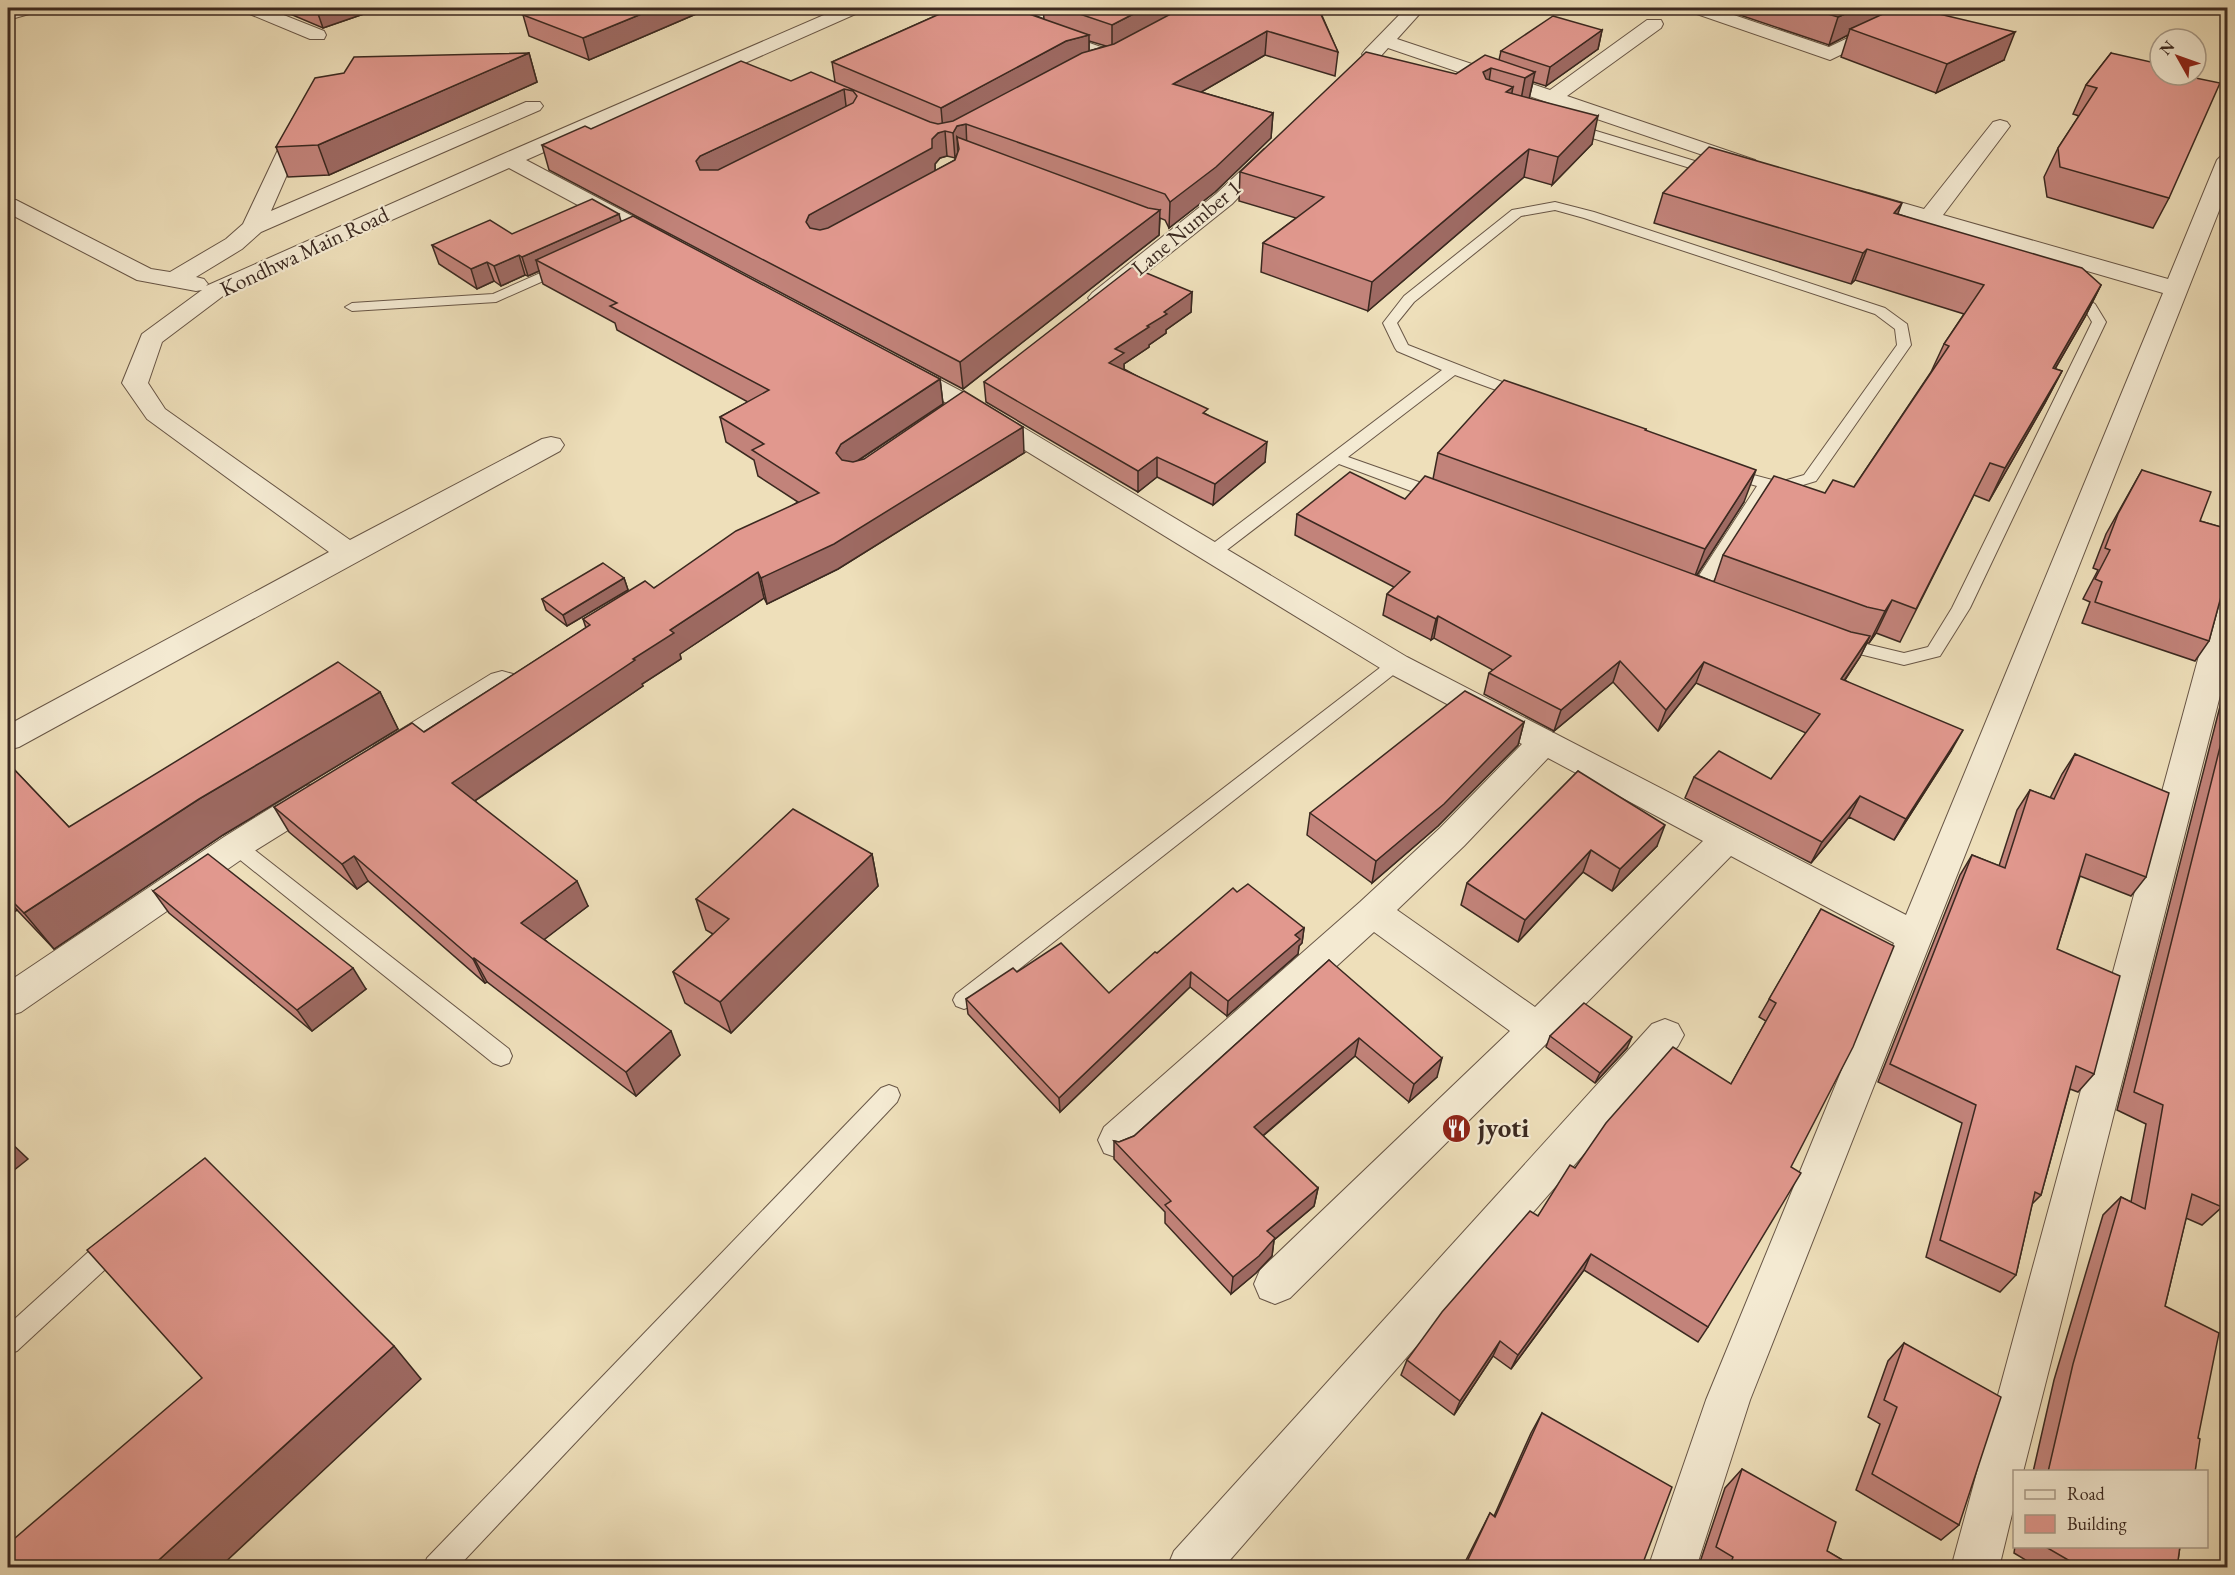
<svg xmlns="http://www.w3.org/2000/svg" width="2235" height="1575" viewBox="0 0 2235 1575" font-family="'EB Garamond',serif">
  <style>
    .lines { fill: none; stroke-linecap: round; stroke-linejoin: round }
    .service-casing { stroke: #685646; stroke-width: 2 }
    .minor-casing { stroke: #685646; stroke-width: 2 }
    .service { fill: #f4ead2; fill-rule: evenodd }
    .minor { fill: #f4ead2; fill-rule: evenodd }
    .wall { fill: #c2837a; stroke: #3b2920; stroke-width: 1.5; fill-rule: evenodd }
    .shaded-wall { fill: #9e6a63; stroke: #3b2920; stroke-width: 1.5 }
    .building { fill: #e1988e; stroke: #3b2920; stroke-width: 1.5; fill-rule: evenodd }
    .labels { text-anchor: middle; stroke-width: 4.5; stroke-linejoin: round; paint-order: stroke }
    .far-street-label { font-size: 22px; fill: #3b2920; stroke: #f4ead2 }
    .poi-label { font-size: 27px; font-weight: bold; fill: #3b2920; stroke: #f4ead2; text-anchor: start }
  </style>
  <rect width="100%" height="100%" fill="#eedfba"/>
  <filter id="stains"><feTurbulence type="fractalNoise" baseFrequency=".00333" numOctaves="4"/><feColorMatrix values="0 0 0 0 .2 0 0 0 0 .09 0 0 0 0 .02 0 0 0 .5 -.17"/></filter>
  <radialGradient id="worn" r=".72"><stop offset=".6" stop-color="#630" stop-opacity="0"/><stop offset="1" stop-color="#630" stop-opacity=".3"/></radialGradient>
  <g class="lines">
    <defs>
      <g id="service">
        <polygon points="1570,123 1721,169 1723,172 1717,176 1713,175 1566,130 1566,124"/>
        <polygon points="1555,202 1594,212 1885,308 1907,324 1911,345 1816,481 1780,492 1771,490 1704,595 1692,595 1689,591 1757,486 1721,476 1719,473 1721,470 1727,468 1780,482 1804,475 1897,345 1895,329 1875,314 1584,218 1555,210 1521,216 1414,302 1397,323 1408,345 1528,392 1531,395 1528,398 1518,398 1455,375 1348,457 1447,492 1449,496 1447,500 1435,500 1339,464 1219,556 1207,556 1205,552 1207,548 1442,370 1397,351 1395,348 1383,323 1404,296 1512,210"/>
        <polygon points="563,263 568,264 570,267 568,270 496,302 352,311 345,307 352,303 493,294"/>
        <polygon points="2068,287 2095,304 2106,322 1970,608 1940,656 1904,665 1831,647 1828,643 1831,639 1837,637 1904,653 1928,647 1952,608 2092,322 2085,310 2061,291"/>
        <polygon points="1396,658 1402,660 1405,664 1402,668 972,1006 964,1009 956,1006 953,1000 956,994 1390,660"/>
        <polygon points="236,838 243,841 509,1049 512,1056 509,1063 501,1066 493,1063 229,851 226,846 229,841"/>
        <polygon points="889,1085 897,1088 900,1095 897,1102 457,1568 423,1568 427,1558 881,1088"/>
        <polygon points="116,1231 125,1235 128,1243 125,1251 17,1351 8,1354 8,1325 107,1235"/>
      </g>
      <g id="minor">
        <polygon points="13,8 39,8 36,12 8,20 8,9"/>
        <polygon points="242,8 266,8 324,31 326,35 324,39 310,39 245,12"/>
        <polygon points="840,8 863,8 860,12 526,160 670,236 673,241 670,246 662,248 654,246 509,168 227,293 162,342 148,383 165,409 350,540 542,439 551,437 560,439 564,445 560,451 19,747 8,750 8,725 329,552 147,419 122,383 142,334 202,290 196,291 137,280 8,213 8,199 16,200 151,269 170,272 226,239 243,224 293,118 307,118 310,122 271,211 526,102 540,102 543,106 540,110 261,232 242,249 196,277 204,279 208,284 206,286 501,155"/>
        <polygon points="1046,8 1068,8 1065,12 1038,25 1121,54 1124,58 1121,62 1107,62 1015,30 1013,26 1015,22"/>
        <polygon points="1406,8 1425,8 1397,39 1550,90 1647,20 1661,20 1663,24 1661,28 1567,96 1755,160 1759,164 1755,168 1748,170 1741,168 1388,48 1379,58 1365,58 1362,54 1365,50"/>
        <polygon points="1688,8 1713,8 1829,47 1910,8 1932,8 1929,12 1830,60 1691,12"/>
        <path d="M2000 120 2007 122 2010 126 1943 215 2168 279 2217 160 2221 156 2228 154V188L1750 1400 1696 1568H1648L1706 1400 1894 943 1731 856 1550 1040 1290 1298 1275 1304 1260 1298 1254 1284 1260 1270 1510 1031 1374 932 1132 1153 1118 1158 1104 1153 1098 1140 1104 1127 1360 902 1440 828 1522 744 1385 671 956 408 892 374 888 369 892 364 901 361 910 364 974 398 1407 657 1906 915 2163 293 1850 202 1847 197 1850 192 1858 190 1924 209 1993 122ZM1548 758 1703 841 1535 1007 1397 910 1464 846Z"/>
        <polygon points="1271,147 1278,149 1281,153 1232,204 1108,303 1100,305 1092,303 1088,298 1092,293 1216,194 1264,149"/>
        <polygon points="2228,594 2228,664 2023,1472 2014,1472 2014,1506 1999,1568 1951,1568 2213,604 2218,597"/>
        <polygon points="502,671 513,674 517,682 513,690 396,762 385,766 374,762 369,754 374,746 491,674"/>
        <polygon points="318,783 330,786 335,795 330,804 248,855 21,1012 8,1016 8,982 224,837 306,786"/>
        <polygon points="1665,1019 1678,1024 1684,1035 1678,1046 1223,1568 1167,1568 1174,1551 1652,1024"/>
      </g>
    </defs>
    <use href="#service" class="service-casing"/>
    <use href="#minor" class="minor-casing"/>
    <use href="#service" class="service"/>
    <use href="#minor" class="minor"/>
  </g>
  <g class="wall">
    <polygon points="276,8 381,8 323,28"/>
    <polygon points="522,8 710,8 589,60 529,36 523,15 532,11"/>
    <path d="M953 8H1042L1029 13 1044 19 1043 8H1329L1320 11 1338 52 1335 76 1265 55 1201 92 1273 113 1271 138 1215 192 1169 228 1165 220 1160 218 1159 235 963 389 549 170 542 145 591 129 791 81 835 82 832 62ZM1089 41 1106 46 1089 51ZM957 155 955 160 935 171V164L940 158 947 156 955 158Z"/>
    <polygon points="1719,8 1914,8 2004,60 1936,93 1841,57 1848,35 1829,45"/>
    <polygon points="1602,30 1598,49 1546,86 1533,82 1529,98 1592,144 1552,185 1524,177 1368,311 1261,272 1263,243 1296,218 1239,201 1240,172 1456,74 1499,60 1501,51"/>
    <polygon points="529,53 537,82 329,175 288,177 276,147"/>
    <polygon points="2111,53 2169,198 2153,228 2047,197 2044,177 2058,148 2079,116 2073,114 2086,85"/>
    <polygon points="1663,193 1898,214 2101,285 2085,317 2055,369 2062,371 2045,403 1989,501 1974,495 1900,642 1876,633 1869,643 1867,643 1860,657 1845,680 1951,751 1894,840 1849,817 1811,863 1685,798 1694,777 1771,779 1806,733 1696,683 1658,731 1613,682 1554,731 1484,694 1489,673 1493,670 1434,638 1431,640 1383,615 1387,594 1394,587 1295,535 1297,514 1405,499 1433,479 1438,453 1646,429 1646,431 1744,502 1697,575 1714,582 1723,555 1825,493 1854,487 1931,372 1944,344 1964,314 1855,280 1851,284 1654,223"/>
    <polygon points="2228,197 2228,213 2221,211"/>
    <polygon points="621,221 940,379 943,404 858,461 1024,453 838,569 767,604 764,598 680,654 681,659 642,684 643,686 475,801 588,906 544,939 680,1055 636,1096 487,982 485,983 368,881 357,889 289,832 274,807 424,732 586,628 583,619 654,588 798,502 758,476 754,460 726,442 720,417 748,402 617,330 615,323 543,284 539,271 528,276 525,275 501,286 494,281 477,289 439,264 432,245 512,234"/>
    <polygon points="1192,292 1191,312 1166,330 1166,333 1149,345 1149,347 1124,364 1124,369 1208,415 1265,462 1213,505 1157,477 1138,492 986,402 984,382"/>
    <polygon points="2142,470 2200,521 2228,529 2228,592 2222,593 2209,641 2195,661 2082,623 2090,602 2083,599 2098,570 2093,568 2106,534"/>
    <polygon points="624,578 628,590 567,626 546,610 542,599"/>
    <polygon points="2228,675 2228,1187 2225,1186 2222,1207 2202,1225 2186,1218 2165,1306 2198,1438 2195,1472 2033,1472 2054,1380 2103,1215 2121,1197 2131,1202 2146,1124 2117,1110"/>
    <polygon points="380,692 398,729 223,835 54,949 17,910 8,916 8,763 69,827"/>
    <polygon points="1524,722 1518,745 1438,826 1372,883 1307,835 1310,813"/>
    <polygon points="2075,754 2146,877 2131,896 2080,876 2057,949 2094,1074 2078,1092 2070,1089 2041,1195 2032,1204 2016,1275 2000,1292 1926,1257 1962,1123 1878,1082 1960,875 1972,855 1999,866 2017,810 2030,790 2050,798 2062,774"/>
    <polygon points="1578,771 1657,846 1612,891 1583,872 1518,942 1461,905 1467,883"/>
    <polygon points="872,854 878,886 731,1033 685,1003 673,972 713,934 706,930 696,899"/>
    <polygon points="153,891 366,989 312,1031 169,913"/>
    <polygon points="1237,892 1304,928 1302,943 1299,946 1298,954 1227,1016 1190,987 1060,1112 968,1014 966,999 1017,972 1109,993 1157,953"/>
    <polygon points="1821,909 1708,1327 1698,1342 1584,1270 1511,1369 1493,1356 1454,1415 1401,1375 1407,1360 1538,1216 1575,1168 1731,1084 1766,1021 1759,1017"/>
    <polygon points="1329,960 1437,1077 1409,1102 1355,1056 1263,1136 1318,1188 1314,1206 1274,1240 1272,1256 1256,1273 1231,1294 1165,1223 1165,1212 1114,1159 1114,1141 1119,1142 1134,1136"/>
    <polygon points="1550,1036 1627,1048 1595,1083 1546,1047"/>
    <polygon points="1904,1343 1959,1525 1941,1540 1856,1490 1880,1424 1868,1417 1888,1361"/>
    <polygon points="1542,1413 1641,1568 1462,1568 1490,1513 1494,1516 1531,1433"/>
    <polygon points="1742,1469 1827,1551 1856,1568 1704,1568 1699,1565 1725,1488"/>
    <polygon points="2015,1546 2180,1546 2177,1568 2039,1568 2014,1553"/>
  </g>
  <g class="shaded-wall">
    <polygon points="316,8 381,8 323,28"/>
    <polygon points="656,8 710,8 589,60 583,38"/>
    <polygon points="1010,8 1042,8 1014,20"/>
    <polygon points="1145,8 1188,8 1112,49 1112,25"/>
    <polygon points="1310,8 1329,8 1310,16"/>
    <polygon points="1859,8 1906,8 1850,29 1848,35 1829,45 1838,17"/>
    <polygon points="1602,30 1598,49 1546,86 1550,67"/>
    <polygon points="1267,31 1265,55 1172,109 1173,84"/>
    <polygon points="2015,32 2004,60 1936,93 1947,64"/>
    <polygon points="1089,35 1089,59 945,131 947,156 940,158 935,164 935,174 813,241 806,222 809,215 932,139 938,133 943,131 941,108 1066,41"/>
    <polygon points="529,53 537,82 329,175 318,145"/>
    <polygon points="1491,68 1487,95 1483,72"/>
    <polygon points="1535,72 1529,99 1520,105 1525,78"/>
    <polygon points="1513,87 1508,114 1506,92"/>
    <polygon points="844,89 847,114 701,187 696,161 700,156"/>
    <polygon points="1273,113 1271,138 1215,192 1169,228 1170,202"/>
    <polygon points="1598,116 1592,144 1552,185 1558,157"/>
    <polygon points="966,124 967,149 957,137 958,153 955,158 953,133 957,126"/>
    <polygon points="1529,149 1524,177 1368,311 1372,282"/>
    <polygon points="1902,203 1890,234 1894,213"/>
    <polygon points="1160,210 1159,235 963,389 960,362"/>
    <polygon points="619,214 624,233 536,260 539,271 528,276 522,257"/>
    <polygon points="1867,249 1855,280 1851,284 1863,253"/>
    <polygon points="519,255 525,275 501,286 494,266"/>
    <polygon points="487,262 494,281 477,289 471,269"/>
    <polygon points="2101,285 2085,317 2037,400 2053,368"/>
    <polygon points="1192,292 1191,312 1166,330 1166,333 1149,345 1149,347 1124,364 1124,373 1109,363 1115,349 1147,326 1164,312"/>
    <polygon points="2062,371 2045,403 1989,501 2005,468"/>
    <polygon points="940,379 943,404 845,469 836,453 841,444"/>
    <polygon points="1023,427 1024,453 838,569 767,604 761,578"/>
    <polygon points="1267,442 1265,462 1213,505 1215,484"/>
    <polygon points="1157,457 1157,477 1138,492 1138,471"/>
    <polygon points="1756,470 1744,502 1693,581 1705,549"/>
    <polygon points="758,572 764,598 680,654 681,659 642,684 643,686 464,808 452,783 633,659 670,630"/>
    <polygon points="624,578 628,590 567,626 563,615"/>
    <polygon points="2228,579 2228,592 2217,595"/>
    <polygon points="1892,600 1876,633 1869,643 1885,611"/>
    <polygon points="1438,616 1434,638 1431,640 1436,619"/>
    <polygon points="1870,636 1860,657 1831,700 1841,679"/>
    <polygon points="1620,661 1613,682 1554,731 1561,710"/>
    <polygon points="1704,662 1696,683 1658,731 1666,710"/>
    <polygon points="380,692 398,729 223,835 54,949 24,913 199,799"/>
    <polygon points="1524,722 1518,745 1438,826 1372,883 1376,861"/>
    <polygon points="1963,730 1951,751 1894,840 1906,819"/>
    <polygon points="1860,796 1849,817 1811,863 1822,842"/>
    <polygon points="1665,825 1657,846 1612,891 1620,869"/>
    <polygon points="1591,850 1583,872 1518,942 1525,920"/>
    <polygon points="872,854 878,886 731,1033 720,1002"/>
    <polygon points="354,856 368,881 357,889 342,864"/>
    <polygon points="577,881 588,906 533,948 521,923"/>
    <polygon points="8,899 17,910 8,916"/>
    <polygon points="1304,928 1302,943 1299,946 1298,954 1227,1016 1228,1001 1295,935"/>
    <polygon points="474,958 487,982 485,983 473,959"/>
    <polygon points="353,968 366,989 312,1031 297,1010"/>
    <polygon points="1191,972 1190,987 1060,1112 1059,1098"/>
    <polygon points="671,1031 680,1055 636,1096 626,1072"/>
    <polygon points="1632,1037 1627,1048 1595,1083 1600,1073"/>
    <polygon points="1359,1038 1355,1056 1252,1145 1254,1127"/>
    <polygon points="1442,1058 1437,1077 1409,1102 1414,1084"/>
    <polygon points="8,1140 28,1159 8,1175"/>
    <polygon points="1318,1188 1314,1206 1274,1240 1272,1256 1256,1273 1231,1294 1233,1277 1267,1231"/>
    <polygon points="1591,1254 1584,1270 1511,1369 1518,1355"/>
    <polygon points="1500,1341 1493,1356 1454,1415 1460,1401"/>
    <polygon points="394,1346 421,1379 219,1568 150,1568"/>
  </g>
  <g class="building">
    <polygon points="541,8 656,8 583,38 523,15"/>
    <polygon points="953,8 1012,8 1089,35 1066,41 941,108 832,62"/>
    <polygon points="1062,8 1145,8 1112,25"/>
    <path d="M1182 8H1318L1338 52 1267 31 1173 84 1273 113 1216 167 1170 202 1165 194 966 124 957 126 953 133 945 131 938 133 932 139V148L809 215 806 222 810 228 820 230 828 228 955 160 959 149 957 137 1148 208 1160 210 960 362 542 145 585 126 591 129 741 61 791 81 811 72 930 122 938 124 953 121 1082 53 1114 44ZM844 89 853 91 857 96 853 103 718 170H700L696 161 700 156Z"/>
    <polygon points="1807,8 1859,8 1838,17"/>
    <polygon points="1896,8 1914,8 2015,32 1947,64 1850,29"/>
    <polygon points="1553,16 1602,30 1550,67 1501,51"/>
    <polygon points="1366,52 1456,74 1485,55 1535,72 1525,78 1491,68 1483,72 1486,79 1513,87 1506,92 1598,116 1558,157 1529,149 1372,282 1263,243 1324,197 1240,172"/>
    <polygon points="529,53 318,145 276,147 315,78 344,73 354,57"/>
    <polygon points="2111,53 2160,64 2160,75 2181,75 2220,83 2169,198 2060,167 2058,148 2097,88 2086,85"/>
    <polygon points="1709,147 1902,203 1894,213 2082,268 2101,285 2053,368 2062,371 2005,468 1990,463 1916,609 1892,600 1885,611 1867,607 1723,555 1774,476 1825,493 1833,480 1854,487 1949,346 1944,344 1984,285 1867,249 1863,253 1663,193"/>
    <polygon points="592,199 619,214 522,257 519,255 494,266 487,262 471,269 432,245 490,220 512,234"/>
    <polygon points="633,216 940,379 841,444 836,453 842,460 853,462 864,459 964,391 1023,427 834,544 761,578 758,572 670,630 674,633 633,659 635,660 452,783 577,881 521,923 671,1031 626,1072 474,958 473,959 354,856 342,864 274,807 412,723 424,732 590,625 583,619 645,581 654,588 736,531 819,493 752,450 764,444 720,417 769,390 610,306 617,303 536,260"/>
    <polygon points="1132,267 1192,292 1164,312 1167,314 1147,326 1149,327 1115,349 1124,353 1109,363 1208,409 1203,413 1267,442 1215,484 1157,457 1138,471 984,382"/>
    <polygon points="1504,380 1646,429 1645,430 1756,470 1705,549 1438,453"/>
    <polygon points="2142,470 2211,492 2200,521 2228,529 2228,579 2225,582 2209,641 2095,602 2102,582 2095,579 2110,550 2105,548 2118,514"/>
    <polygon points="1350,472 1405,499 1425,476 1851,632 1870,636 1841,679 1963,730 1906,819 1860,796 1822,842 1694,777 1719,751 1771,779 1820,714 1704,662 1666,710 1620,661 1561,710 1489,673 1511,656 1438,616 1436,619 1387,594 1410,572 1297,514"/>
    <polygon points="603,563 624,578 563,615 542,599"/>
    <polygon points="338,662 380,692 199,799 24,913 8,897 8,763 69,827"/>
    <polygon points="1465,691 1524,722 1444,804 1376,861 1310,813"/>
    <polygon points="2228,715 2228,1169 2222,1207 2192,1194 2165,1306 2219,1333 2198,1438 2200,1439 2195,1472 2048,1472 2073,1364 2121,1197 2145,1209 2163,1105 2134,1092"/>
    <polygon points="2075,754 2169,793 2146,877 2086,854 2057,949 2120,976 2094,1074 2076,1066 2041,1195 2035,1192 2016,1275 1940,1240 1976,1105 1890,1064 1972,855 2005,868 2030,790 2054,799"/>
    <polygon points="1578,771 1665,825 1620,869 1591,850 1525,920 1467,883"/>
    <polygon points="793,809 872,854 720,1002 673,972 729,919 696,899"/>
    <polygon points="208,854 353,968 297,1010 153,891"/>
    <polygon points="1248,884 1304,928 1295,935 1300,939 1228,1001 1191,972 1059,1098 966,999 1013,968 1017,972 1061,943 1109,993 1155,952 1157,953 1233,888 1237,892"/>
    <polygon points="1821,909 1894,946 1853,1047 1791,1167 1801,1173 1708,1327 1591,1254 1518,1355 1500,1341 1460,1401 1407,1360 1442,1312 1530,1211 1538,1216 1570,1165 1575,1168 1606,1123 1673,1047 1731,1084 1776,1003 1769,999"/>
    <polygon points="1329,960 1442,1058 1414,1084 1359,1038 1254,1127 1318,1188 1267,1231 1275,1238 1259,1256 1233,1277 1165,1205 1171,1201 1114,1141 1119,1142 1134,1136"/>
    <polygon points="1584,1003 1632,1037 1600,1073 1550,1036"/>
    <polygon points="205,1158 394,1346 150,1568 8,1568 8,1544 202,1378 87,1250"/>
    <polygon points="1904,1343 2001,1397 1959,1525 1872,1474 1897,1407 1884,1400"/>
    <polygon points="1542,1413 1672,1487 1641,1568 1464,1568 1490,1513 1495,1517"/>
    <polygon points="1742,1469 1836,1522 1827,1551 1856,1568 1729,1568 1733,1557 1716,1547"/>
    <polygon points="2044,1546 2180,1546 2177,1568 2082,1568"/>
    <polygon points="1247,1564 1251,1568 1244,1568"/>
  </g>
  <defs>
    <symbol id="restaurant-disc" viewBox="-11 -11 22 22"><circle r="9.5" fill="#8f2418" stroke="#f4ead2"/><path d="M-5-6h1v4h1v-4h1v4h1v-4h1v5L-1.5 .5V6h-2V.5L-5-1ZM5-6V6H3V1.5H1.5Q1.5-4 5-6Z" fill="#fff"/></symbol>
  </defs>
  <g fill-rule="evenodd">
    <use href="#restaurant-disc" x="1440" y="1112" width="33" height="33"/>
  </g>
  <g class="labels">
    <g class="far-street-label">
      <text transform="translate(1186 227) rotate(-40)" y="8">Lane Number 1</text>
      <text transform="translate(304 251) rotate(-25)" y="8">Kondhwa Main Road</text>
    </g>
    <g class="poi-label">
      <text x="1478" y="1137">jyoti</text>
    </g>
  </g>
  <rect width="2235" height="1575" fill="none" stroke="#eedfba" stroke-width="30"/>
  <rect x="9" y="9" width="2217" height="1557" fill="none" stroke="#3b2920" stroke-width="3"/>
  <rect x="15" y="15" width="2205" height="1545" fill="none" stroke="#3b2920" stroke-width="1.5"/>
  <rect x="2013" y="1470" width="195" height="78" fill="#f4ead2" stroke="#aa9d8b" stroke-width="1.5"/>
  <rect x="2025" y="1490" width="30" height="9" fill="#f4ead2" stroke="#aa9d8b" stroke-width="1.5"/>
  <text x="2067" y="1500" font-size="18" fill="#3b2920">Road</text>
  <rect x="2025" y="1515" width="30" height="18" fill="#e1988e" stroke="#aa9d8b" stroke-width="1.5"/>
  <text x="2067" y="1530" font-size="18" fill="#3b2920">Building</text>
  <g transform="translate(2178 57) rotate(310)"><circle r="28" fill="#f4ead2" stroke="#aa9d8b" stroke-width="1.5"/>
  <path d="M0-4.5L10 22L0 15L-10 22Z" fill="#8f2418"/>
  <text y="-9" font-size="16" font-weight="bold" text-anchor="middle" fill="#3b2920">N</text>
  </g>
  <rect width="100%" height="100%" filter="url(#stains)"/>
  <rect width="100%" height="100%" fill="url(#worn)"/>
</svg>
